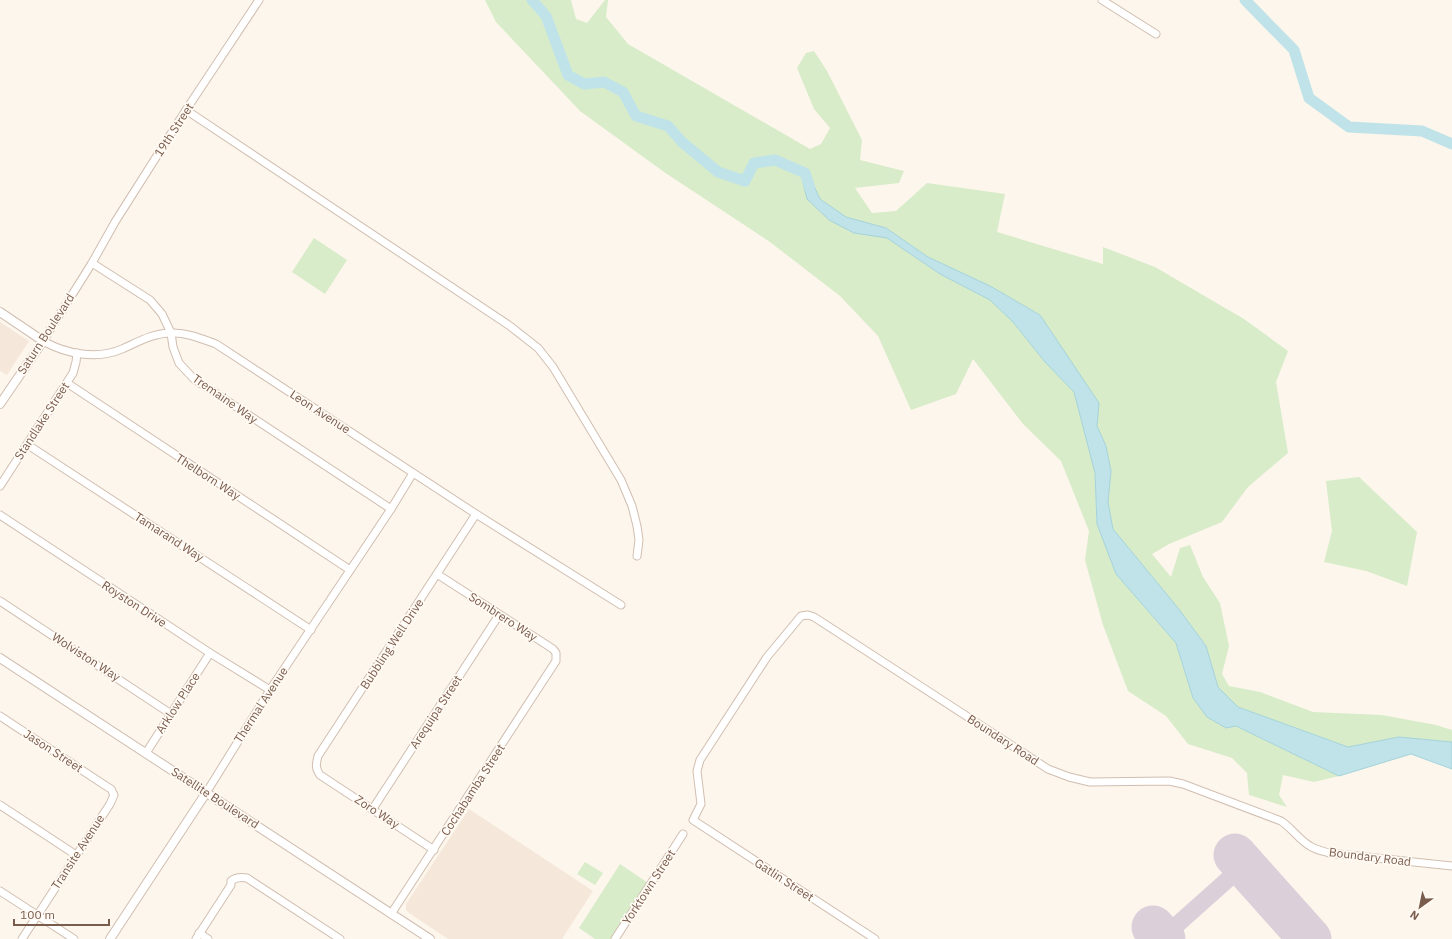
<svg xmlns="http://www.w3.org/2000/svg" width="1452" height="939" viewBox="0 0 1452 939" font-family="'IBM Plex Sans',sans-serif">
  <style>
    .residential { fill: #f5e8da }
    .green { fill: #d8ecc9 }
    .water { fill: #bfe3e8; stroke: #a5d3da }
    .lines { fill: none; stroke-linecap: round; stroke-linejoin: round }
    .river { stroke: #bfe3e8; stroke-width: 11 }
    .taxiway { stroke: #dbcfda; stroke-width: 17 }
    .runway { stroke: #dbcfda; stroke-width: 43 }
    .minor-casing { stroke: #d1beb0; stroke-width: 9 }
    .tertiary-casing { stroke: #d1beb0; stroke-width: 10 }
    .minor { stroke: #fff; stroke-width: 7 }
    .tertiary { stroke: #fff; stroke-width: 8 }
    .labels { text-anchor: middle; stroke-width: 3.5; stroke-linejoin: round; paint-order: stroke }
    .street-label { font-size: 12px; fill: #7a5c4d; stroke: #fffaf3 }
  </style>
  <rect width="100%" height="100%" fill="#fdf6ec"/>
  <g class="residential">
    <polygon points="0,322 29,341 7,375 0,371"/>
    <polygon points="469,809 593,891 562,939 448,939 409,913 406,910 406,904"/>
  </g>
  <g class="green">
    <polygon points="485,0 571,0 576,19 587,23 605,0 608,0 606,17 628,44 810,149 821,144 830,128 814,109 797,68 806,53 814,51 827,71 862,140 860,160 904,171 899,183 855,188 872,213 896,211 927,183 1005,194 997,232 1103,264 1103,247 1155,267 1244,319 1288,351 1276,382 1288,453 1248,487 1222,522 1169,544 1152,554 1171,577 1180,548 1190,545 1203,577 1220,603 1229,646 1222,674 1229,686 1260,692 1313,712 1382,715 1436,725 1452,730 1452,742 1399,737 1348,747 1238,707 1218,687 1206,646 1178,608 1113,529 1108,502 1111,471 1106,446 1097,426 1099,403 1040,315 990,286 928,257 886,228 846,217 820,199 807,171 803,183 854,233 887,238 940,274 990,300 1013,322 1045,362 1074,392 1095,473 1097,524 1116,574 1176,643 1193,698 1226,728 1236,726 1339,776 1314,782 1283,775 1279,795 1287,807 1249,795 1247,773 1232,758 1188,744 1166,716 1128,691 1103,625 1085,560 1089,531 1061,461 1023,424 973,359 956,394 911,410 878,336 840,296 770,242 664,172 580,111 496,22"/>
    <polygon points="314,238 347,260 325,294 292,272"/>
    <polygon points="1359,477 1417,532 1407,586 1366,571 1324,562 1332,531 1326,481"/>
    <polygon points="585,862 603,873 595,885 577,874"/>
    <polygon points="620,864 648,883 611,939 595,939 579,928"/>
  </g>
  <polygon class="water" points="807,171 820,199 846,217 886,228 928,257 990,286 1040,315 1099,403 1097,426 1106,446 1111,471 1108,502 1113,529 1178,608 1206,646 1218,687 1238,707 1348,747 1399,737 1452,742 1452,769 1411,754 1339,776 1236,726 1226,728 1207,717 1193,698 1176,643 1116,574 1097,524 1095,473 1074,392 1045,362 1013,322 990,300 940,274 887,238 854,233 829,220 807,199 803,183"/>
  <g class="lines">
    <g class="river">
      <polyline points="532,0 546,16 568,75 584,84 604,82 623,92 636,116 668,126 682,142 718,172 745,181 754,163 775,160 805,173 810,188"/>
      <polyline points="1245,0 1294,50 1309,98 1349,127 1422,131 1452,144"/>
    </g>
    <polyline class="taxiway" points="1161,939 1244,865"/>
    <g class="runway">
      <polyline points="1235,855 1310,939"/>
      <polyline points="1153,927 1164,939"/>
    </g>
    <defs>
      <g id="minor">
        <path d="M259 0 186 110 115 222 92 263 43 341C66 354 97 360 122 349 138 342 153 333 171 333 186 332 202 339 216 344L476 514 621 605"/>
        <polyline points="1102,0 1156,34"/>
        <polyline points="186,110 510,326 538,348 553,367 621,480 632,506 637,526 639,540 637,556"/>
        <polyline points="92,263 150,300 162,314 171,333 173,347 179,363 194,379 391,509"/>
        <polyline points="67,383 350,570"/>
        <polyline points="28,445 311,630"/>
        <polyline points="0,486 73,373 76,362 77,353"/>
        <polyline points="0,515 210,653 270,690"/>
        <polyline points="0,601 171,714"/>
        <polyline points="0,716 106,786 111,789 114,795 110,804 22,939"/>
        <polyline points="146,753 210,653"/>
        <polyline points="206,793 270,690 391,509 413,473"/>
        <polyline points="0,805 76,855"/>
        <polyline points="372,810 499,615"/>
        <path d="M434 850 320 775C315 768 316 764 318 756L476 514"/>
        <polyline points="0,891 74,939"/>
        <polyline points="391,914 556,661 556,653 553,649 437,574"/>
        <polyline points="199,933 208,939"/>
        <path d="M196 939 231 885V881C236 877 241 877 247 878L340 939"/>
        <polyline points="615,939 683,834"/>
        <path d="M875 939 693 820 701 804 697 771 700 760 767 657 801 616 808 615 814 617 1048 769 1069 777 1090 782 1169 781 1183 784 1281 821C1292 828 1299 840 1310 846 1316 850 1323 851 1329 853L1452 866"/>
      </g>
      <g id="tertiary">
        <polyline points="0,312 43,341 0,404"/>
        <polyline points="0,658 430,939"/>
        <polyline points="110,939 206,793"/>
      </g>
    </defs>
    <use href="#minor" class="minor-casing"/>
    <use href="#tertiary" class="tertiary-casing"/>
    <use href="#minor" class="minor"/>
    <use href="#tertiary" class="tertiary"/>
  </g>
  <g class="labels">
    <g class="street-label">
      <text transform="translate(174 130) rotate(-57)" y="4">19th Street</text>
      <text transform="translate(46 334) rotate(-57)" y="4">Saturn Boulevard</text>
      <text transform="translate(225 399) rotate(35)" y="4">Tremaine Way</text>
      <text transform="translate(320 412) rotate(33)" y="4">Leon Avenue</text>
      <text transform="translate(42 421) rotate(-57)" y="4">Standlake Street</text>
      <text transform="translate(208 477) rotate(33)" y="4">Thelborn Way</text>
      <text transform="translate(169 537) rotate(33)" y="4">Tamarand Way</text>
      <text transform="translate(134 604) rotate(33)" y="4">Royston Drive</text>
      <text transform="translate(503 617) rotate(33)" y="4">Sombrero Way</text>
      <text transform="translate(392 644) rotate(-57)" y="4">Bubbling Well Drive</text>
      <text transform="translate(86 657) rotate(33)" y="4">Wolviston Way</text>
      <text transform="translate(178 703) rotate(-57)" y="4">Arklow Place</text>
      <text transform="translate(261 705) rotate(-57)" y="4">Thermal Avenue</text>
      <text transform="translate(436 712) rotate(-57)" y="4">Arequipa Street</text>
      <text transform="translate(1003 740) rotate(33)" y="4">Boundary Road</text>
      <text transform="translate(53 751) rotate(33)" y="4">Jason Street</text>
      <text transform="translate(473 790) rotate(-57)" y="4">Cochabamba Street</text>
      <text transform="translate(215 798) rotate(33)" y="4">Satellite Boulevard</text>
      <text transform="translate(377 812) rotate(33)" y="4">Zoro Way</text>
      <text transform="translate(78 852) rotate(-57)" y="4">Transite Avenue</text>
      <text transform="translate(1370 857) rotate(7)" y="4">Boundary Road</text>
      <text transform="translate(784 880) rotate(33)" y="4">Gatlin Street</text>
      <text transform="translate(649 887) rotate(-57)" y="4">Yorktown Street</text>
    </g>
  </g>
  <g transform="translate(1420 907) rotate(213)" stroke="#fffaf3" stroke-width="3" paint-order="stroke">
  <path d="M0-3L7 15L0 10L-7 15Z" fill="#7a5c4d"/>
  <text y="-6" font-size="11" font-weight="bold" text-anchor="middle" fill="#7a5c4d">N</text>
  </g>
  <path d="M14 919v6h95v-6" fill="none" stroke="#7a5c4d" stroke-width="2"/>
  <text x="20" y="919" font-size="12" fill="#7a5c4d" stroke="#fffaf3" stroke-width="3" paint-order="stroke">100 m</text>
</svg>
